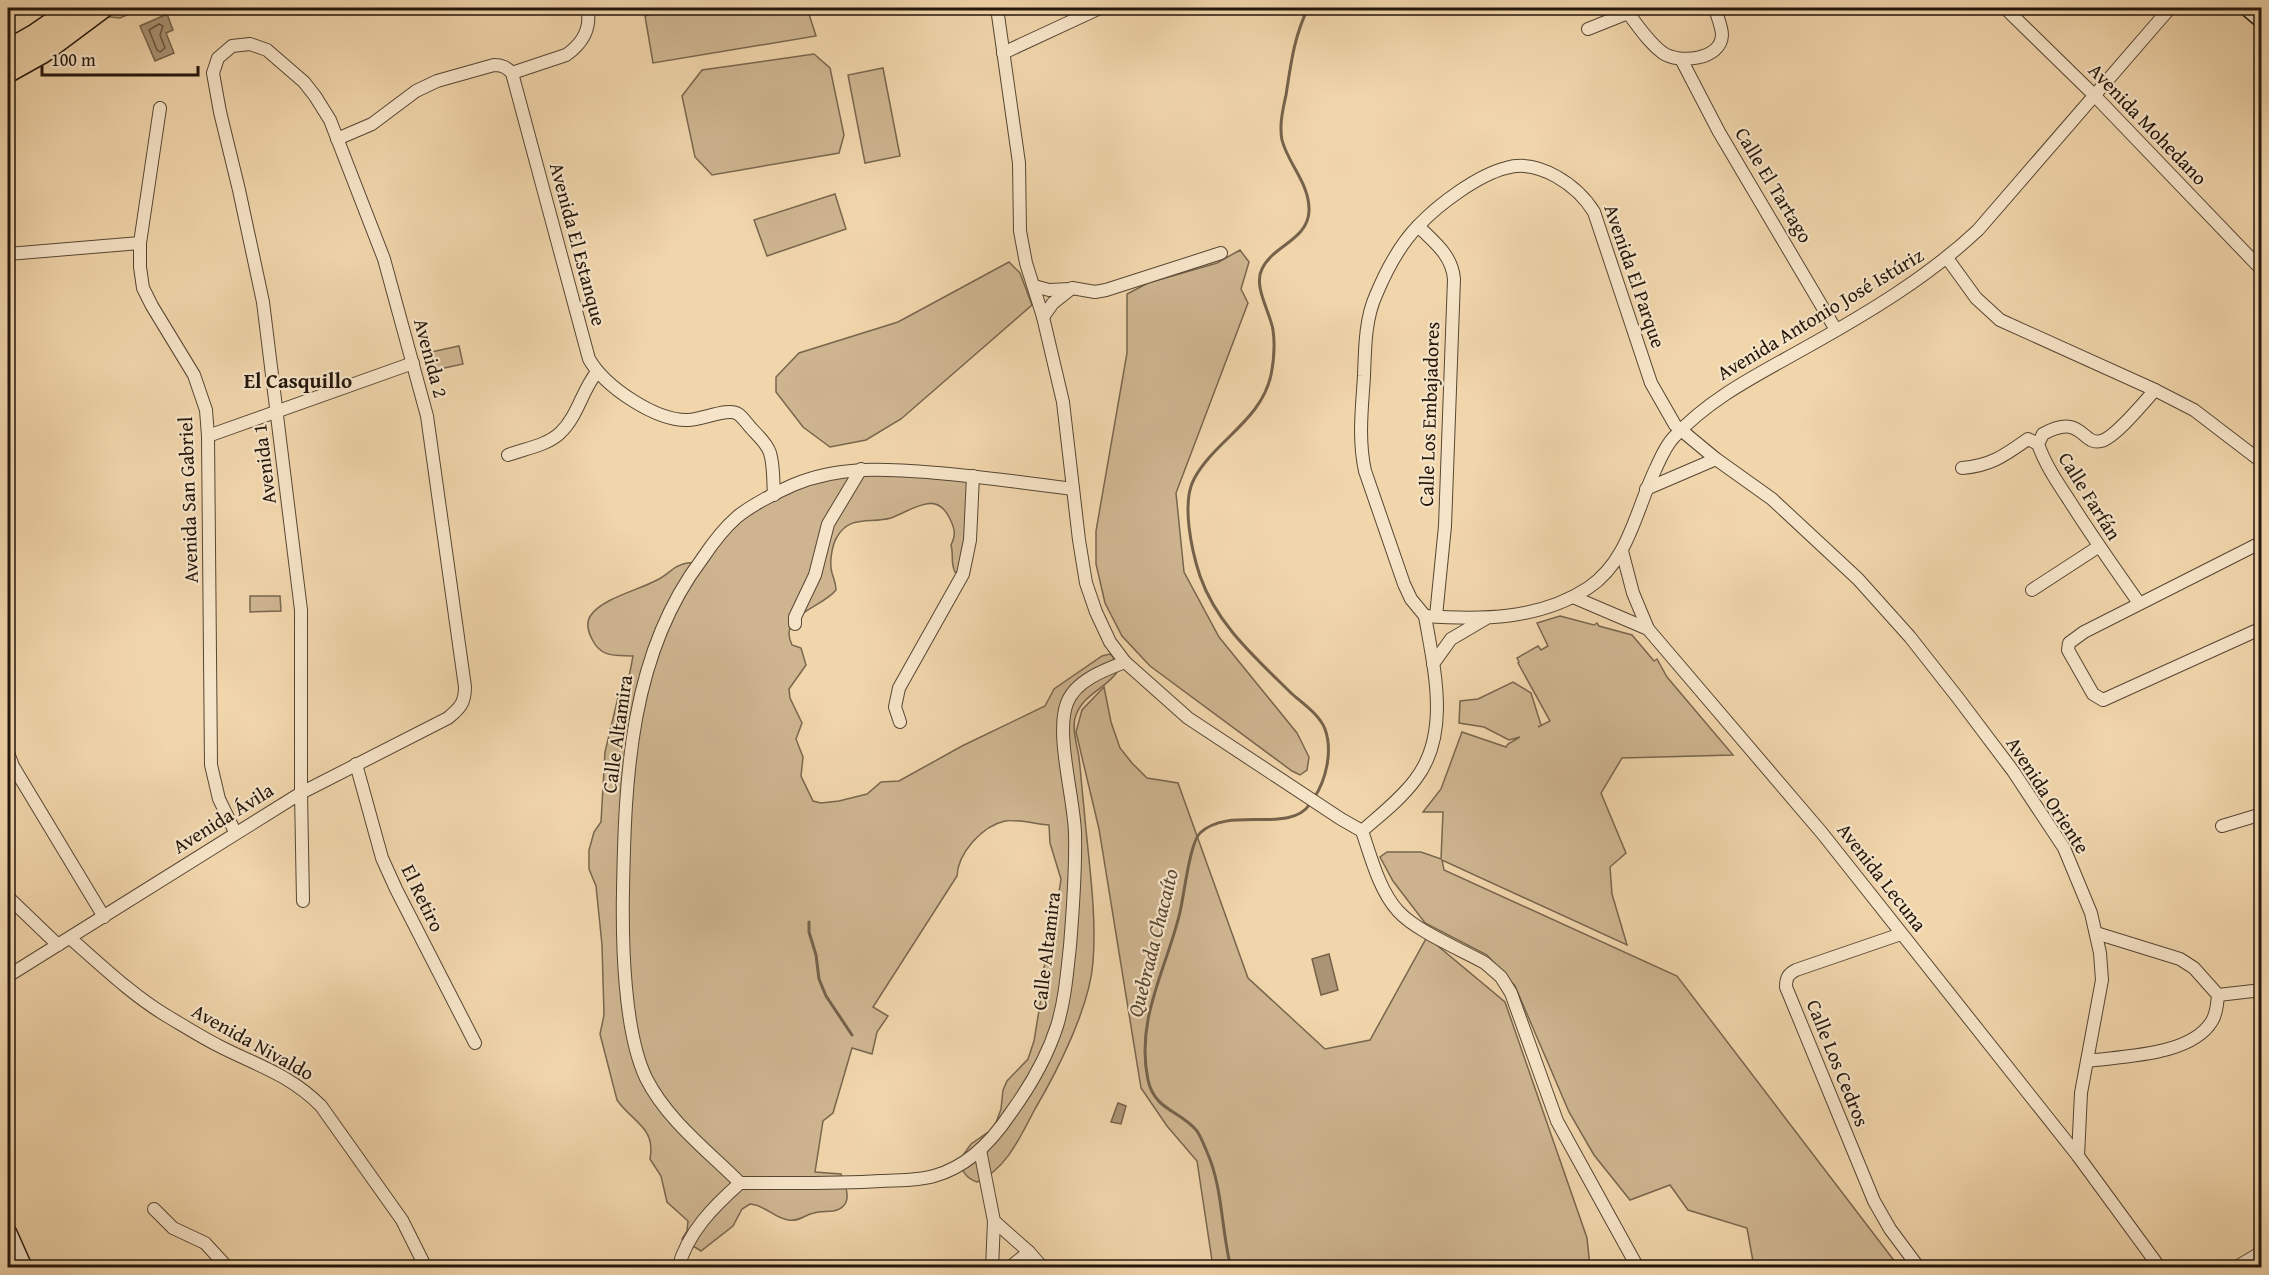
<svg xmlns="http://www.w3.org/2000/svg" width="2269" height="1275" viewBox="0 0 2269 1275" font-family="'Gentium Book Plus',serif">
  <style>
    .green { fill: #ceb590; stroke: #78664e; stroke-width: 1.5 }
    .water { fill: #ab9475; stroke: #75624b; stroke-width: 1.5 }
    .lines { fill: none; stroke-linecap: round; stroke-linejoin: round }
    .shore { stroke: #675540; stroke-width: 1.5 }
    .stream { stroke: #75624b; stroke-width: 3 }
    .street-casing { stroke: #564633; stroke-width: 14 }
    .secondary-casing { stroke: #23160b; stroke-width: 19 }
    .highway-casing { stroke: #23160b; stroke-width: 25 }
    .street { stroke: #f6e4c8; stroke-width: 12 }
    .secondary { stroke: #f6e4c8; stroke-width: 16 }
    .highway { stroke: #f1d5ab; stroke-width: 22 }
    .labels { text-anchor: middle; stroke-width: 4.5; stroke-linejoin: round; paint-order: stroke }
    .street-label { font-size: 20px; fill: #23160b; stroke: #f6e4c8 }
    .neighbourhood-label { font-size: 21px; font-weight: bold; fill: #23160b; stroke: #f6e4c8 }
    .water-label { font-size: 21px; font-style: italic; fill: #594835; stroke: #f6e4c8 }
  </style>
  <rect width="100%" height="100%" fill="#f1d5ab"/>
  <filter id="stains"><feTurbulence type="fractalNoise" baseFrequency=".00333" numOctaves="4"/><feColorMatrix values="0 0 0 0 .2 0 0 0 0 .09 0 0 0 0 .02 0 0 0 .5 -.17"/></filter>
  <radialGradient id="worn" r=".72"><stop offset=".6" stop-color="#630" stop-opacity="0"/><stop offset="1" stop-color="#630" stop-opacity=".3"/></radialGradient>
  <g class="green">
    <polygon points="118,8 143,8 120,18 109,17"/>
    <polygon points="671,8 807,8 816,36 653,63 645,16"/>
    <polygon points="814,54 830,68 844,135 839,153 712,175 695,157 682,96 702,70"/>
    <polygon points="883,68 900,156 865,163 848,75"/>
    <polygon points="835,194 846,229 767,256 754,220"/>
    <polygon points="1240,250 1249,262 1241,289 1248,303 1176,493 1184,572 1219,637 1297,733 1309,757 1307,770 1300,775 1292,771 1150,666 1122,636 1105,603 1096,564 1096,531 1127,353 1127,294 1148,283 1217,263"/>
    <polygon points="1009,262 1020,273 1032,305 901,419 866,440 830,447 803,427 776,392 776,377 799,353 898,322"/>
    <polygon points="459,346 463,364 435,370 431,352"/>
    <path d="M836 472 973 476 963 574 955 572C950 562 954 555 951 545 956 535 955 529 950 519 936 489 913 510 891 518 871 524 850 514 837 537 832 545 829 563 832 573 834 580 836 583 836 590 822 608 777 615 792 645L801 648 806 665 789 689 790 698 802 723 796 739 803 757 801 776 813 801 821 803 839 801 867 794 881 782 899 781 962 746 1045 706 1054 689 1102 656 1110 654 1113 657 1117 672C1106 689 1082 694 1075 718 1072 731 1077 744 1079 758 1081 774 1082 791 1084 808 1088 858 1097 911 1093 962 1090 1006 1058 1070 1035 1109 1021 1135 1007 1169 977 1182 966 1178 960 1171 961 1158L971 1144 994 1128 1001 1109 1003 1090 1007 1081 1028 1059 1034 1041 1042 992V973L1051 946 1061 879 1050 843 1049 825C1037 824 1016 819 1005 821 982 826 958 853 957 876L873 1007 888 1016 877 1032 872 1054 852 1048 833 1113 823 1121 815 1172 841 1174C847 1188 854 1207 833 1211 827 1212 820 1211 814 1213 804 1215 799 1222 788 1220 774 1218 765 1205 750 1204L742 1209 733 1226 701 1251 682 1239 687 1231 688 1221 667 1202 661 1176 650 1159C656 1127 632 1122 617 1100L600 1034 604 1015 602 945 596 886 589 869V850L594 832 601 822 605 752 619 693H626L633 656C616 655 602 658 593 641 588 632 585 623 591 615 603 598 639 590 657 580 664 577 670 571 676 567 682 564 688 562 694 563L738 516Z"/>
    <polygon points="250,596 280,596 281,611 250,612"/>
    <polygon points="1560,616 1594,625 1597,623 1599,626 1632,635 1654,661 1657,659 1667,677 1733,755 1622,758 1601,793 1626,853 1610,867 1612,894 1627,945 1442,860 1444,870 1677,976 1899,1267 1754,1267 1747,1228 1688,1210 1670,1185 1630,1200 1594,1155 1569,1112 1515,986 1487,955 1425,923 1393,881 1380,857 1387,852 1421,852 1441,859 1443,812 1423,812 1441,789 1462,732 1506,747 1508,744 1520,737 1509,740 1484,727 1459,723 1460,701 1478,699 1513,682 1531,693 1541,725 1538,727 1550,721 1518,663 1519,662 1517,658 1538,646 1541,650 1548,646 1537,623"/>
    <polygon points="1104,687 1111,722 1120,748 1132,763 1147,778 1178,783 1248,978 1325,1049 1370,1040 1427,937 1505,1002 1587,1238 1590,1267 1213,1267 1197,1161 1167,1126 1141,1088 1099,829 1076,732 1082,710"/>
  </g>
  <g class="water">
    <polygon points="167,14 173,30 166,33 174,53 155,61 140,26"/>
    <polygon points="1329,954 1338,990 1321,995 1312,959"/>
    <polygon points="1118,1103 1126,1106 1121,1124 1111,1122"/>
  </g>
  <g class="lines">
    <polygon class="shore" points="159,24 163,26 160,35 165,48 160,52 157,50 149,30"/>
    <g class="stream">
      <path d="M1308 8C1294 37 1291 63 1286 95 1283 109 1279 125 1282 140 1288 164 1310 184 1309 211 1308 240 1272 246 1262 269 1253 286 1270 312 1273 330 1275 344 1274 360 1271 375 1261 421 1215 440 1194 479 1181 503 1192 552 1200 576 1217 625 1256 658 1291 693 1302 703 1319 714 1325 729 1333 751 1326 780 1314 798"/>
      <polyline points="809,922 809,932 816,955 819,979 826,996 852,1035"/>
      <path d="M1231 1268C1221 1229 1223 1188 1207 1152 1204 1145 1201 1137 1197 1131 1180 1110 1155 1111 1148 1080 1135 1019 1167 968 1180 912 1184 895 1190 842 1200 833 1230 805 1289 835 1310 804"/>
    </g>
    <defs>
      <g id="street">
        <polyline points="997,8 1019,163 1020,231 1026,263 1043,317 1063,402 1079,540 1086,583 1096,612 1110,642 1125,662 1188,718 1341,819 1362,831"/>
        <polyline points="2005,8 2094,95 2262,270"/>
        <path d="M1588 29 1628 13C1638 26 1649 43 1663 53 1679 64 1721 60 1722 35 1722 27 1717 16 1715 8"/>
        <polyline points="1003,53 1100,8"/>
        <polyline points="1681,59 1719,132 1836,330"/>
        <path d="M512 73 566 55C582 44 592 28 587 8"/>
        <polyline points="160,108 140,243 140,267 143,288 152,306 194,375 206,410 208,436 211,765 219,799 235,832"/>
        <path d="M337 139 372 124 416 91 437 81 494 65C502 65 506 67 512 73L589 359C605 387 656 421 688 420 702 420 728 407 738 414 743 417 747 424 751 428 757 435 767 443 770 453 774 466 773 482 774 495"/>
        <path d="M1418 226C1434 242 1452 255 1454 279L1445 526 1436 616"/>
        <polyline points="8,254 140,243"/>
        <polyline points="1947,258 1976,298 2000,320 2155,390 2194,410 2262,462"/>
        <polyline points="1034,286 1049,290 1071,289"/>
        <polyline points="1043,317 1053,303 1072,288 1095,292 1106,290 1221,253"/>
        <polyline points="208,436 413,363"/>
        <path d="M508 455C524 449 548 445 560 433 578 416 582 390 597 372"/>
        <path d="M1962 468C1991 466 2005 455 2028 439L2038 444"/>
        <polyline points="1646,489 1716,459"/>
        <polyline points="2262,542 2084,632 2069,643 2068,650 2093,694 2103,700 2262,628"/>
        <polyline points="1622,551 1633,593 1648,629 1822,833 2078,1156 2160,1268"/>
        <polyline points="2032,590 2098,547"/>
        <polyline points="1573,597 1648,629"/>
        <path d="M2139 603C2115 569 2091 535 2069 500 2057 482 2045 464 2038 444L2043 434C2083 412 2081 446 2101 441 2115 438 2145 401 2155 390"/>
        <path d="M1425 616 1411 599 1404 584 1365 471C1358 439 1362 408 1364 376 1365 349 1365 319 1376 295 1386 271 1401 243 1419 225 1439 204 1478 175 1506 168 1539 158 1578 186 1594 212L1651 383 1675 425 1716 459 1772 499 1858 579 1910 637 1958 698 2013 771 2064 848 2091 913 2100 953 2102 980 2081 1093 2078 1156"/>
        <path d="M1425 616C1481 620 1539 620 1588 588 1629 561 1636 509 1656 468 1661 457 1666 445 1674 437 1711 397 1759 374 1805 348 1866 314 1927 278 1978 230L2170 8"/>
        <polyline points="795,624 795,617 815,575 828,524 861,469"/>
        <polyline points="1433,664 1451,639 1485,619"/>
        <polyline points="900,722 895,707 899,688 963,574 970,540 973,476"/>
        <polyline points="8,753 13,766 104,917"/>
        <polyline points="356,764 382,858 396,889 475,1043"/>
        <polyline points="2222,826 2262,814"/>
        <path d="M1362 831C1371 857 1379 890 1398 911 1416 931 1460 949 1485 963L1501 977 1511 993 1557 1121 1638 1268"/>
        <path d="M1362 831C1380 815 1400 800 1415 780 1451 734 1434 669 1425 616"/>
        <polyline points="8,897 58,945"/>
        <path d="M1901 934 1796 970C1788 974 1786 978 1786 987L1874 1201 1890 1229 1919 1268"/>
        <path d="M70 938C101 965 132 995 167 1016 184 1026 201 1037 219 1046 258 1066 289 1074 321 1106L402 1220 426 1268"/>
        <path d="M8 976 301 793 448 718C460 708 465 703 465 687L427 416 384 259 330 120 315 96 304 82 267 50 250 44 232 46 218 58 213 73 220 112 239 190 263 302 301 610V793L303 901"/>
        <polyline points="2218,995 2262,990"/>
        <path d="M2087 1061C2123 1056 2191 1056 2212 1021 2217 1013 2217 1004 2218 995L2194 968 2180 959 2096 933"/>
        <polyline points="980,1150 994,1221 1029,1252 1043,1268"/>
        <path d="M740 1183C708 1151 667 1120 646 1078 624 1032 622 943 623 891 625 776 630 654 702 559 712 544 723 529 737 517 750 506 777 492 793 485 840 465 888 469 938 473 983 477 1028 483 1073 489"/>
        <polyline points="154,1209 173,1228 205,1243 228,1268"/>
        <path d="M678 1268C688 1232 713 1207 740 1183 787 1183 834 1184 880 1181 898 1180 917 1181 934 1176 967 1167 992 1141 1010 1114 1029 1088 1047 1057 1057 1026 1065 1000 1067 973 1070 946 1073 909 1076 870 1075 833 1074 797 1055 734 1067 703 1075 681 1104 670 1125 662"/>
        <polyline points="992,1268 994,1221"/>
        <polyline points="1009,1268 1029,1252"/>
        <polyline points="2235,1268 2262,1252"/>
      </g>
      <g id="secondary">
        <polyline points="2248,8 2262,20"/>
        <polyline points="8,1232 24,1268"/>
      </g>
      <g id="highway">
        <polyline points="8,51 36,35 75,8"/>
        <polyline points="8,71 42,52 101,8"/>
      </g>
    </defs>
    <use href="#street" class="street-casing"/>
    <use href="#secondary" class="secondary-casing"/>
    <use href="#highway" class="highway-casing"/>
    <use href="#street" class="street"/>
    <use href="#secondary" class="secondary"/>
    <use href="#highway" class="highway"/>
  </g>
  <g class="labels">
    <g class="street-label">
      <text transform="translate(2148 124) rotate(46)" y="7">Avenida Mohedano</text>
      <text transform="translate(1774 185) rotate(59)" y="7">Calle El Tartago</text>
      <text transform="translate(578 244) rotate(75)" y="7">Avenida El Estanque</text>
      <text transform="translate(1635 276) rotate(71)" y="7">Avenida El Parque</text>
      <text transform="translate(1820 314) rotate(-31)" y="7">Avenida Antonio José Istúriz</text>
      <text transform="translate(431 358) rotate(75)" y="7">Avenida 2</text>
      <text transform="translate(1429 414) rotate(-88)" y="7">Calle Los Embajadores</text>
      <text transform="translate(264 464) rotate(-97)" y="7">Avenida 1</text>
      <text transform="translate(2090 496) rotate(58)" y="7">Calle Farfán</text>
      <text transform="translate(188 500) rotate(-92)" y="7">Avenida San Gabriel</text>
      <text transform="translate(617 734) rotate(-82)" y="7">Calle Altamira</text>
      <text transform="translate(2048 795) rotate(57)" y="7">Avenida Oriente</text>
      <text transform="translate(223 818) rotate(-32)" y="7">Avenida Ávila</text>
      <text transform="translate(1882 877) rotate(52)" y="7">Avenida Lecuna</text>
      <text transform="translate(423 898) rotate(64)" y="7">El Retiro</text>
      <text transform="translate(1046 951) rotate(-83)" y="7">Calle Altamira</text>
      <text transform="translate(253 1042) rotate(29)" y="7">Avenida Nivaldo</text>
      <text transform="translate(1838 1063) rotate(68)" y="7">Calle Los Cedros</text>
    </g>
    <g class="neighbourhood-label">
      <text x="298" y="388">El Casquillo</text>
    </g>
    <g class="water-label">
      <text transform="translate(1153 943) rotate(-76)" y="7">Quebrada Chacaíto</text>
    </g>
  </g>
  <rect width="2269" height="1275" fill="none" stroke="#f1d5ab" stroke-width="30"/>
  <rect x="9" y="9" width="2251" height="1257" fill="none" stroke="#23160b" stroke-width="3"/>
  <rect x="15" y="15" width="2239" height="1245" fill="none" stroke="#23160b" stroke-width="1.5"/>
  <path d="M42 66v9h156v-9" fill="none" stroke="#23160b" stroke-width="3"/>
  <text x="51" y="66" font-size="18" fill="#23160b" stroke="#f6e4c8" stroke-width="4.5" paint-order="stroke">100 m</text>
  <rect width="100%" height="100%" filter="url(#stains)"/>
  <rect width="100%" height="100%" fill="url(#worn)"/>
</svg>
